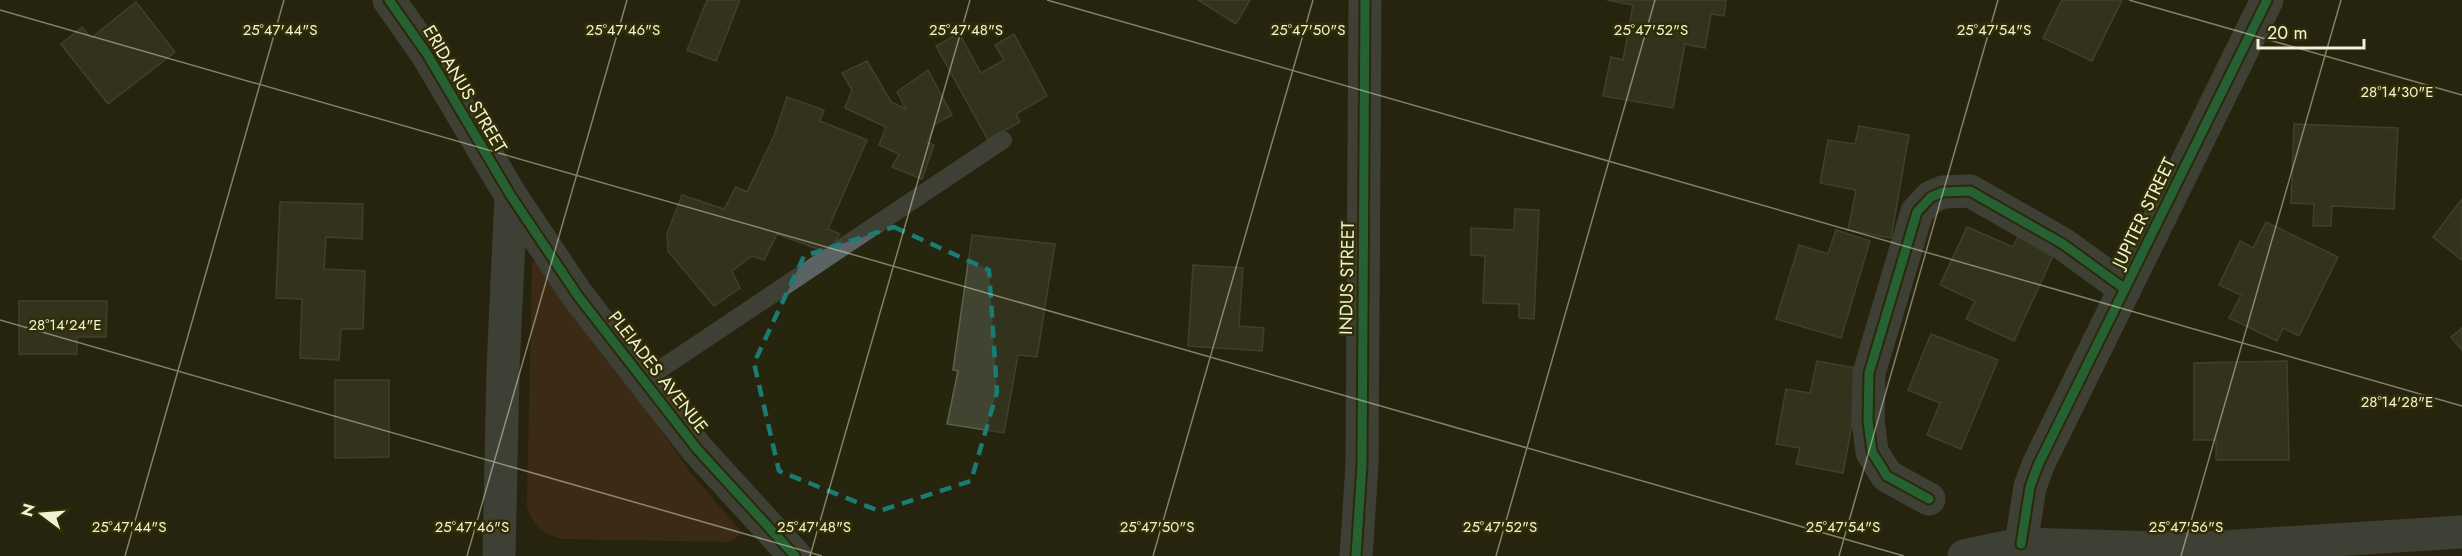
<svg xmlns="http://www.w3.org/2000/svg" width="2462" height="556" viewBox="0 0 2462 556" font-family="Jost,sans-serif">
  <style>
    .green { fill: #54341f }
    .building { fill: #414430; stroke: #5e624e; stroke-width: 1.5 }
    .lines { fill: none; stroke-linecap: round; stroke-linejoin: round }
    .service { stroke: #5c6364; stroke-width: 18 }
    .minor { stroke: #5c6364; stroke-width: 33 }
    .tertiary { stroke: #5c6364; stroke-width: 33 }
    .cycleway-casing { stroke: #302e04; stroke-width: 13 }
    .cycleway { stroke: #26ab63; stroke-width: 9 }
    .marked { fill: none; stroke: #1a7c73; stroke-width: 4.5; stroke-dasharray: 12 8; stroke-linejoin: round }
    .ticks { fill: none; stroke: #f1f2d5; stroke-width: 1.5; stroke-opacity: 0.45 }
    .labels { text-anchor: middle; stroke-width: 5; stroke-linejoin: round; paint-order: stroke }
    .street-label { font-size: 18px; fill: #f1f2d5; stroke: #302e04 }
    .ticks-label { font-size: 15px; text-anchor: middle; fill: #f1f2d5; stroke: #302e04; stroke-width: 5; stroke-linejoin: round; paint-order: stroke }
  </style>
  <rect width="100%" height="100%" fill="#26250e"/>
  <path class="green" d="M542 259 690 472 739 529 740 535 729 542 562 539C541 533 534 527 527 506L532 263Z"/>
  <g class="building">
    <polygon points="707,0 740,0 716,61 687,50"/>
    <polygon points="1198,0 1250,0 1236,24"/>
    <polygon points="1607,0 1726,0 1724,16 1711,14 1705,48 1685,44 1673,108 1603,96 1611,57 1623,60 1633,5"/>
    <polygon points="2062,0 2122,0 2092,61 2043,38"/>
    <polygon points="136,2 175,52 108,104 61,44 82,27 91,38"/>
    <polygon points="959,33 981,73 1004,60 995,45 1014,34 1047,96 1016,114 1020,122 988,140 936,46"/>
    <polygon points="867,61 891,102 906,109 897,92 928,70 952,115 935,124 927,142 934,145 922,179 892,167 899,154 879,145 886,127 845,108 852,90 842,73"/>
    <polygon points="787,97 824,110 820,121 867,140 828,229 840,234 829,253 777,234 764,260 752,256 732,271 740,288 714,306 668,251 667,234 682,195 724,209 736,187 747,192 774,136"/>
    <polygon points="2294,124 2398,128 2394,209 2332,206 2331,226 2313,226 2314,204 2291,203"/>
    <polygon points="1859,126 1909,135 1891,238 1848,230 1856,190 1820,183 1828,140 1855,144"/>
    <polygon points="2462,199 2462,260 2433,237"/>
    <polygon points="280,202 363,204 362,239 326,237 324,269 365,271 363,329 341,329 339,360 300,358 302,299 276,298"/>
    <polygon points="1515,209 1539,210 1534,319 1519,318 1519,304 1483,303 1485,256 1471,255 1471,228 1514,230"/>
    <polygon points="2266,222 2338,257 2299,336 2283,328 2277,341 2229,318 2241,295 2219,285 2240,241 2253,248"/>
    <polygon points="1967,227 2013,247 2022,228 2058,245 2014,341 1966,319 1975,301 1940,285"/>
    <polygon points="1836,230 1870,241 1841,338 1776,319 1799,245 1828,254"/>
    <polygon points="972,235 1055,244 1037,357 1018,355 1004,433 947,424 958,371 953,370"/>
    <polygon points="1193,265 1243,268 1239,326 1264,328 1262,351 1188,346"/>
    <polygon points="19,301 107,301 106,337 77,337 77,354 19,354"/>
    <polygon points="2462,328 2462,350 2451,337"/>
    <polygon points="1931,334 1998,360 1961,449 1927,435 1940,403 1908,390"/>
    <polygon points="1817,361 1862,369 1843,473 1796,464 1800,448 1776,444 1786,389 1810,393"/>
    <polygon points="2287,361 2289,460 2216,460 2216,440 2194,440 2194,363"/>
    <polygon points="335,380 389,380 389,457 335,458"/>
  </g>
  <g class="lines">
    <polyline class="service" points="644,380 1003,140"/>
    <g class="minor">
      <polyline points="511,196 578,296 697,449 795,556"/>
      <polyline points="1929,499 1887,476 1872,452 1868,420 1869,373 1917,212 1931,197 1943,192 1970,191 2063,244 2125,289"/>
      <polyline points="2021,544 2030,487 2038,465 2267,0"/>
      <polyline points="1356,556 1362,465 1365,0"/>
      <polyline points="1964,556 2021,544 2188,549 2462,532"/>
    </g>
    <polyline class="tertiary" points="389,0 427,54 511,196 503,369 499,556"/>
    <defs>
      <g id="cycleway">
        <polyline points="389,0 427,54 511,196 578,296 697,449 795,556"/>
        <polyline points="1929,499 1887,476 1872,452 1868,420 1869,373 1917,212 1931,197 1943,192 1970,191 2063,244 2125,289"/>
        <polyline points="2021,544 2030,487 2038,465 2267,0"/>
        <polyline points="1356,556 1362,465 1365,0"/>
      </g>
    </defs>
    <use href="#cycleway" class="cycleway-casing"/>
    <use href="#cycleway" class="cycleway"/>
  </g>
  <path d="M0 0H2462V556H0ZM894 227 989 270 997 392 971 481 879 511 779 471 754 363 804 256Z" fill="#26250e" fill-opacity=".55" fill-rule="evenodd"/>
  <path class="marked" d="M894 227 989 270 997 392 971 481 879 511 779 471 754 363 804 256Z"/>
  <path class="ticks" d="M1047 0 2462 406M2129 0 2462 95M0 10 1904 556M0 320 822 556M125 556 284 0M467 556 627 0M810 556 970 0M1153 556 1313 0M1496 556 1655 0M1839 556 1998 0M2181 556 2341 0"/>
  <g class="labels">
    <g class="street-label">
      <text transform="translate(465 89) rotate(59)" y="6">ERIDANUS STREET</text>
      <text transform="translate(2144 213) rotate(-64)" y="6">JUPITER STREET</text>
      <text transform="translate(1347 278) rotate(-89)" y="6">INDUS STREET</text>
      <text transform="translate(658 372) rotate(52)" y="6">PLEIADES AVENUE</text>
    </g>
  </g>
  <g class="ticks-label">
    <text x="280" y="35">25°47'44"S</text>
    <text x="623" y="35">25°47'46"S</text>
    <text x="966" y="35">25°47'48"S</text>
    <text x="1308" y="35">25°47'50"S</text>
    <text x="1651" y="35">25°47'52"S</text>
    <text x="1994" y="35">25°47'54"S</text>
    <text x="2397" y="97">28°14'30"E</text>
    <text x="65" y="330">28°14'24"E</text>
    <text x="2397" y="407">28°14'28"E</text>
    <text x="129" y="532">25°47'44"S</text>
    <text x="472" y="532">25°47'46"S</text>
    <text x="814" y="532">25°47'48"S</text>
    <text x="1157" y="532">25°47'50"S</text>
    <text x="1500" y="532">25°47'52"S</text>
    <text x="1843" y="532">25°47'54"S</text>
    <text x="2186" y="532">25°47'56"S</text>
  </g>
  <g transform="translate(42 514) rotate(286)" stroke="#302e04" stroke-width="4.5" paint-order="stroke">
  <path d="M0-4.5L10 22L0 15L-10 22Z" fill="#f1f2d5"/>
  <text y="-9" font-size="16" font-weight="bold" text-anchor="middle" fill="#f1f2d5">N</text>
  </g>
  <path d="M2258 39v9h106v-9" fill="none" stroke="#f1f2d5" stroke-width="3"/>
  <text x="2267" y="39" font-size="18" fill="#f1f2d5" stroke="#302e04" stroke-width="4.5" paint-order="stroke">20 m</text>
</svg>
